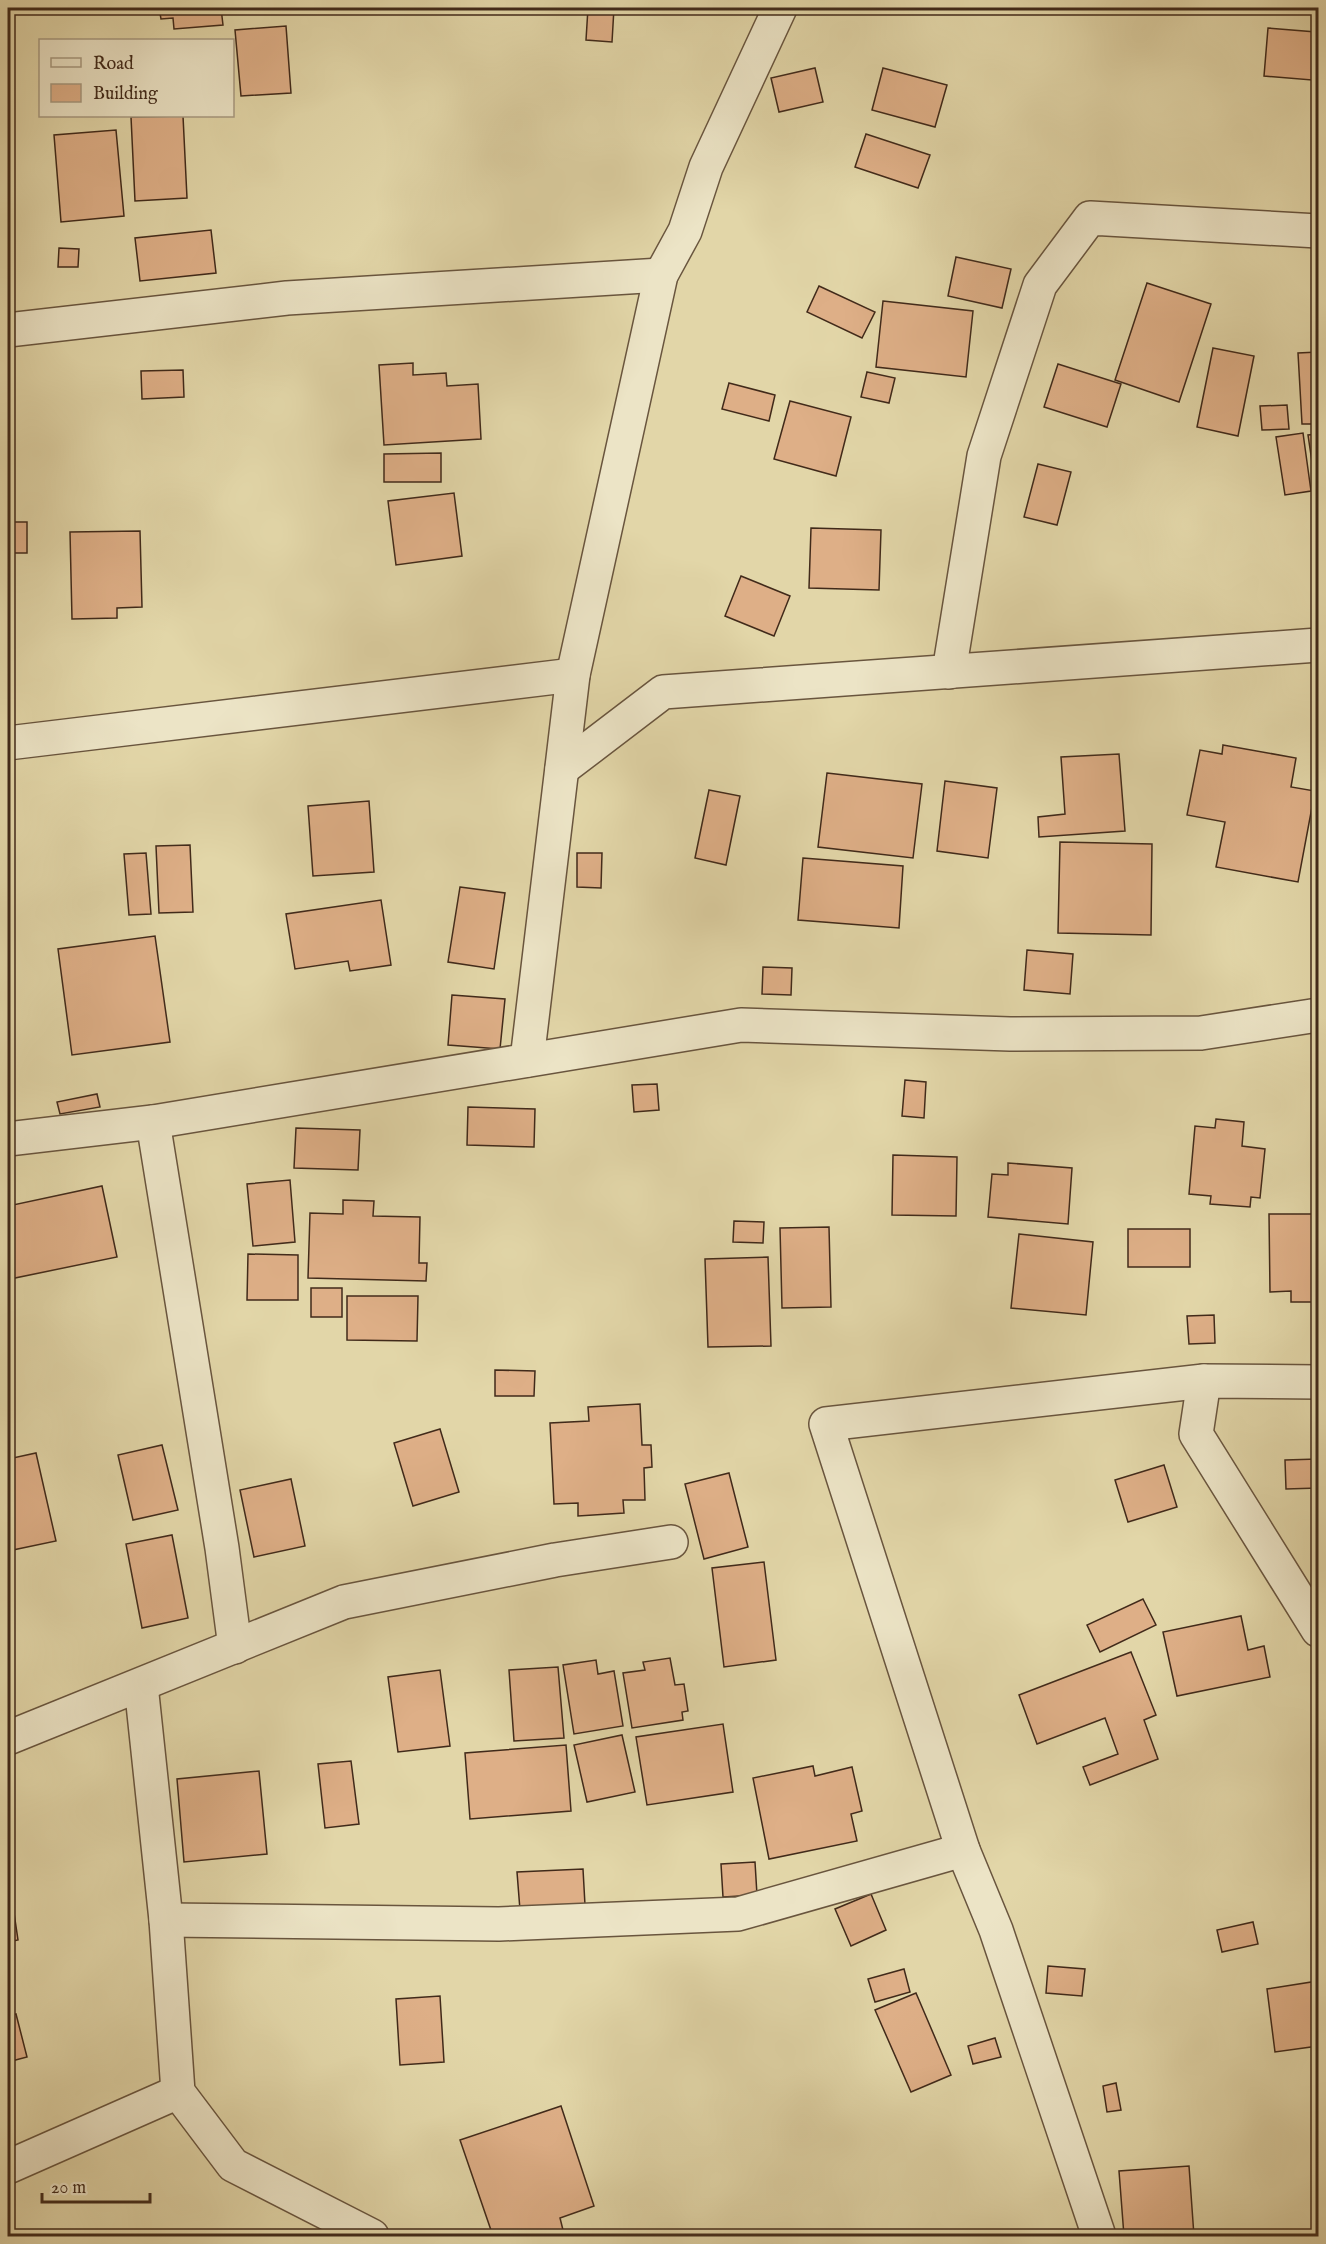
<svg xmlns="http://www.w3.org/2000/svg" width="1326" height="2244" viewBox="0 0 1326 2244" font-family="'IM FELL English',serif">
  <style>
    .building { fill: #deaf87; stroke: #412a1a; stroke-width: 1.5 }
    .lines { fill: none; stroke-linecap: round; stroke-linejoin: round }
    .street-casing { stroke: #69553e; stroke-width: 36 }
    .street { stroke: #ece4c6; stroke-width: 33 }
  </style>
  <rect width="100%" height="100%" fill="#e2d6a8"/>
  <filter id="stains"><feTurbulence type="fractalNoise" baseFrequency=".00333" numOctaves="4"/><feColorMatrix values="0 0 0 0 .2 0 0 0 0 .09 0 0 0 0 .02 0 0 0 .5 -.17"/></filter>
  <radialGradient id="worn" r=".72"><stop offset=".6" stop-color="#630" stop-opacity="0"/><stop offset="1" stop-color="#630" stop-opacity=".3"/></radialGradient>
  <g class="building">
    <polygon points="159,8 221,8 223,25 174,29 173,18 161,19"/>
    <polygon points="588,8 614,8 612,42 586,40"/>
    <polygon points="1227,8 1265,8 1264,13"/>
    <polygon points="286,26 291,93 241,96 235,30"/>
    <polygon points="1268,28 1316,32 1312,80 1264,76"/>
    <polygon points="815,68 823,102 779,112 771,78"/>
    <polygon points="883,68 947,85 935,127 872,110"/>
    <polygon points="183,116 187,198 135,201 131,117"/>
    <polygon points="116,130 124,216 61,222 54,135"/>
    <polygon points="866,134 930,155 918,188 855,167"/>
    <polygon points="211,230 216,273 140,281 135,238"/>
    <polygon points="59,248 79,249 78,267 58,267"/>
    <polygon points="956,257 1011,269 1002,308 948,296"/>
    <polygon points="1147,283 1211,304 1179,402 1115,380"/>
    <polygon points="819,286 875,312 862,338 807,312"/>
    <polygon points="883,301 973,311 966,377 876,367"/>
    <polygon points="1213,348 1254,356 1238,436 1197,427"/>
    <polygon points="1318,352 1318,424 1302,424 1298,353"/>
    <polygon points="413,363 413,375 446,373 447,386 478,384 481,439 384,445 379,365"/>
    <polygon points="1058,364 1121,384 1107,427 1044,407"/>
    <polygon points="183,370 184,397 142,399 141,371"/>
    <polygon points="867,372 895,378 889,403 861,397"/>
    <polygon points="729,383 775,395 769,421 722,409"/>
    <polygon points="790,401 851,417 836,476 774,459"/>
    <polygon points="1287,405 1289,429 1262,430 1260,406"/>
    <polygon points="1303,433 1311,491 1285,495 1276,437"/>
    <polygon points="1318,434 1318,503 1308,435"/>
    <polygon points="441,453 441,482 384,482 384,454"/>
    <polygon points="1038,464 1071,472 1057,525 1024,517"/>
    <polygon points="454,493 462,556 396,565 388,501"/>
    <rect x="8" y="522" width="19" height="31"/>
    <polygon points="811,528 881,530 879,590 809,588"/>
    <polygon points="140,531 142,607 117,608 117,618 72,619 70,532"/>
    <polygon points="741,576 790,596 774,636 725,616"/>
    <polygon points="1223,745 1296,758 1291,787 1315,791 1298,882 1216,867 1225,822 1187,815 1200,750 1222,754"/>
    <polygon points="1119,754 1125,831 1039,837 1038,817 1065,814 1061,757"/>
    <polygon points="827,773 922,784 913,858 818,847"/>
    <polygon points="945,781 997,788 988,858 937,851"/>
    <polygon points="709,790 740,796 726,865 695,858"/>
    <polygon points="369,801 374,872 313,876 308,806"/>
    <polygon points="1060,842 1152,844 1151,935 1058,933"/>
    <polygon points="190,845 193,912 159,913 156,846"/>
    <polygon points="146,853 151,914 129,915 124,854"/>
    <polygon points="577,853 602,853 601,888 577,887"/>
    <polygon points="803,858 903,866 899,928 798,920"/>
    <polygon points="460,887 505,893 494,969 448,962"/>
    <polygon points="381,900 391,965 350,971 348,961 295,969 286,914"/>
    <polygon points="155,936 170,1042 72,1055 58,949"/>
    <polygon points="1027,950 1073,954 1070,994 1024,990"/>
    <polygon points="763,967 792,968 791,995 762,994"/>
    <polygon points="452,995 505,999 500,1049 448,1045"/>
    <polygon points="905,1080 926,1082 924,1118 902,1116"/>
    <polygon points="657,1084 659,1110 634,1112 632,1085"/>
    <polygon points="97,1094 100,1107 60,1114 57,1102"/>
    <polygon points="468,1107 535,1109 534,1147 467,1145"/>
    <polygon points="1216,1119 1244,1122 1242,1146 1265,1149 1260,1198 1251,1197 1250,1207 1210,1204 1211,1196 1189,1194 1195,1126 1215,1128"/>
    <polygon points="296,1128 360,1130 358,1170 294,1168"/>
    <polygon points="893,1155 957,1157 956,1216 892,1215"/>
    <polygon points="1008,1163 1072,1168 1068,1224 988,1217 992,1174 1008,1175"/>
    <polygon points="290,1180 295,1242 253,1246 247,1184"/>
    <polygon points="102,1186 117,1257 10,1279 8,1266 8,1206"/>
    <polygon points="343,1200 374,1201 373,1216 420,1217 419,1263 427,1263 426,1281 308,1278 310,1213 343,1214"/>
    <polygon points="1269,1214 1318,1214 1318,1302 1291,1302 1291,1291 1270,1292"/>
    <polygon points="734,1221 764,1222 763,1243 733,1242"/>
    <polygon points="829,1227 831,1307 782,1308 780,1228"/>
    <rect x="1128" y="1229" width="62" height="38"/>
    <polygon points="1019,1234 1093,1242 1086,1315 1011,1308"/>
    <polygon points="248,1254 298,1255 298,1300 247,1300"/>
    <polygon points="768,1257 771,1346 708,1347 705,1259"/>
    <rect x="311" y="1288" width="31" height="29"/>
    <polygon points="347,1296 418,1296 417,1341 347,1340"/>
    <polygon points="1214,1315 1215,1343 1189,1344 1187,1316"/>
    <polygon points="495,1370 535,1371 534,1396 495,1396"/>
    <polygon points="640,1404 642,1445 651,1445 652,1467 644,1468 645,1500 623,1500 624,1513 578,1516 578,1503 554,1504 550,1423 589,1421 588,1407"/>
    <polygon points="440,1429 459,1492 413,1506 394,1443"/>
    <polygon points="162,1445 178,1510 133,1520 118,1455"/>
    <polygon points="36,1453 56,1541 8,1551 8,1459"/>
    <polygon points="1318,1459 1318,1488 1286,1489 1285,1460"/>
    <polygon points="1164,1465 1177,1507 1128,1522 1115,1480"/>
    <polygon points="729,1473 748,1547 704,1559 685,1484"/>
    <polygon points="291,1479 305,1546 254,1557 240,1490"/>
    <polygon points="172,1535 188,1618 142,1628 126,1544"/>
    <polygon points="764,1562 776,1660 724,1667 712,1568"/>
    <polygon points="1143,1599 1156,1625 1100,1652 1087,1625"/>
    <polygon points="1241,1616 1248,1650 1264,1646 1270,1677 1177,1696 1163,1632"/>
    <polygon points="1131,1652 1156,1715 1144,1720 1158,1759 1090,1785 1083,1767 1118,1754 1105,1718 1037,1744 1019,1695"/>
    <polygon points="670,1658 675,1685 684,1684 688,1711 682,1712 683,1720 632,1728 623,1673 645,1670 643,1662"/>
    <polygon points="596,1660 598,1674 614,1671 623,1726 574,1734 563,1665"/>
    <polygon points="558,1667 564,1738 514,1741 509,1670"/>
    <polygon points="440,1670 450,1746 398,1752 388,1677"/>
    <polygon points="723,1724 733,1792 647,1805 636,1737"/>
    <polygon points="622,1735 635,1792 587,1802 574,1745"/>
    <polygon points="566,1745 571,1811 470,1819 465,1753"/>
    <polygon points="351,1761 359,1824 325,1828 318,1764"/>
    <polygon points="813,1766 815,1776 852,1767 862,1811 851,1814 857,1841 769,1859 753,1778"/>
    <polygon points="259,1771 267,1854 184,1862 177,1779"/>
    <polygon points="755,1862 757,1895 723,1897 721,1864"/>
    <polygon points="583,1869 585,1905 520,1910 517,1872"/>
    <polygon points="871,1894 886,1930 851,1946 835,1909"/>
    <polygon points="13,1906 18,1940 8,1942 8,1907"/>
    <polygon points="1253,1922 1258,1944 1222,1952 1217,1930"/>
    <polygon points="1048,1966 1085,1969 1082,1996 1046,1993"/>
    <polygon points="904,1969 910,1992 875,2002 868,1979"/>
    <polygon points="1318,1981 1318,2046 1275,2052 1267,1989"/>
    <polygon points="916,1993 951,2075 911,2092 875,2010"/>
    <polygon points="440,1996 444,2062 400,2065 396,1999"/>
    <polygon points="16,2014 27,2057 8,2062 8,2016"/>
    <polygon points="995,2038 1001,2057 973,2064 968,2046"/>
    <polygon points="1116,2083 1121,2110 1107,2112 1103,2086"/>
    <polygon points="561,2106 594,2206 560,2218 563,2230 543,2236 520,2236 517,2230 493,2236 460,2140"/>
    <polygon points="1189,2166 1194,2236 1124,2236 1119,2171"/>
  </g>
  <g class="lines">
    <defs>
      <g id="street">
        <polyline points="8,330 287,298 661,275"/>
        <polyline points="949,672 984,456 1040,285 1090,218 1318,231"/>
        <polyline points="8,743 573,675"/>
        <polyline points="562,769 663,692 1318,645"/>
        <polyline points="527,1060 573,675 661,275 685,231 706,167 780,8"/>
        <polyline points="153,1122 222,1548 235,1647"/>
        <polyline points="8,1139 153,1122 741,1025 1010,1034 1201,1033 1318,1015"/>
        <polyline points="1204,1381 1196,1434 1318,1630"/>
        <polyline points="141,1685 166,1920 178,2092 233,2165 372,2236"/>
        <polyline points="8,1738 344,1602 555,1560 671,1542"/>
        <polyline points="166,1920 499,1924 738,1914 963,1850"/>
        <polyline points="8,2167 178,2092"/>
        <polyline points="1099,2236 996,1930 963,1850 826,1424 1204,1381 1318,1382"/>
      </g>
    </defs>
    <use href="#street" class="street-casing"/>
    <use href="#street" class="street"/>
  </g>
  <rect width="1326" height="2244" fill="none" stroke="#e2d6a8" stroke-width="30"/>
  <rect x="9" y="9" width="1308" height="2226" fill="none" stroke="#412a1a" stroke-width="3"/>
  <rect x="15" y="15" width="1296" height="2214" fill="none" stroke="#412a1a" stroke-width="1.5"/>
  <rect x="39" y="39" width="195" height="78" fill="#ece4c6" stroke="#a89a81" stroke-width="1.5"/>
  <rect x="51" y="58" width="30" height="9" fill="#ece4c6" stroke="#a89a81" stroke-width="1.5"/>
  <text x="93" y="69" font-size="18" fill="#412a1a">Road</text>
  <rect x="51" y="84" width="30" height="18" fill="#deaf87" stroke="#a89a81" stroke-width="1.5"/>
  <text x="93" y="99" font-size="18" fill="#412a1a">Building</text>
  <path d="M42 2193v9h108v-9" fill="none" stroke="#412a1a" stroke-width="3"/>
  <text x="51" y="2193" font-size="18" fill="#412a1a" stroke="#ece4c6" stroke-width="4.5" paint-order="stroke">20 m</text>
  <rect width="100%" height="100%" filter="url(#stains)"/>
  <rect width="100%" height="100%" fill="url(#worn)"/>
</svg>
